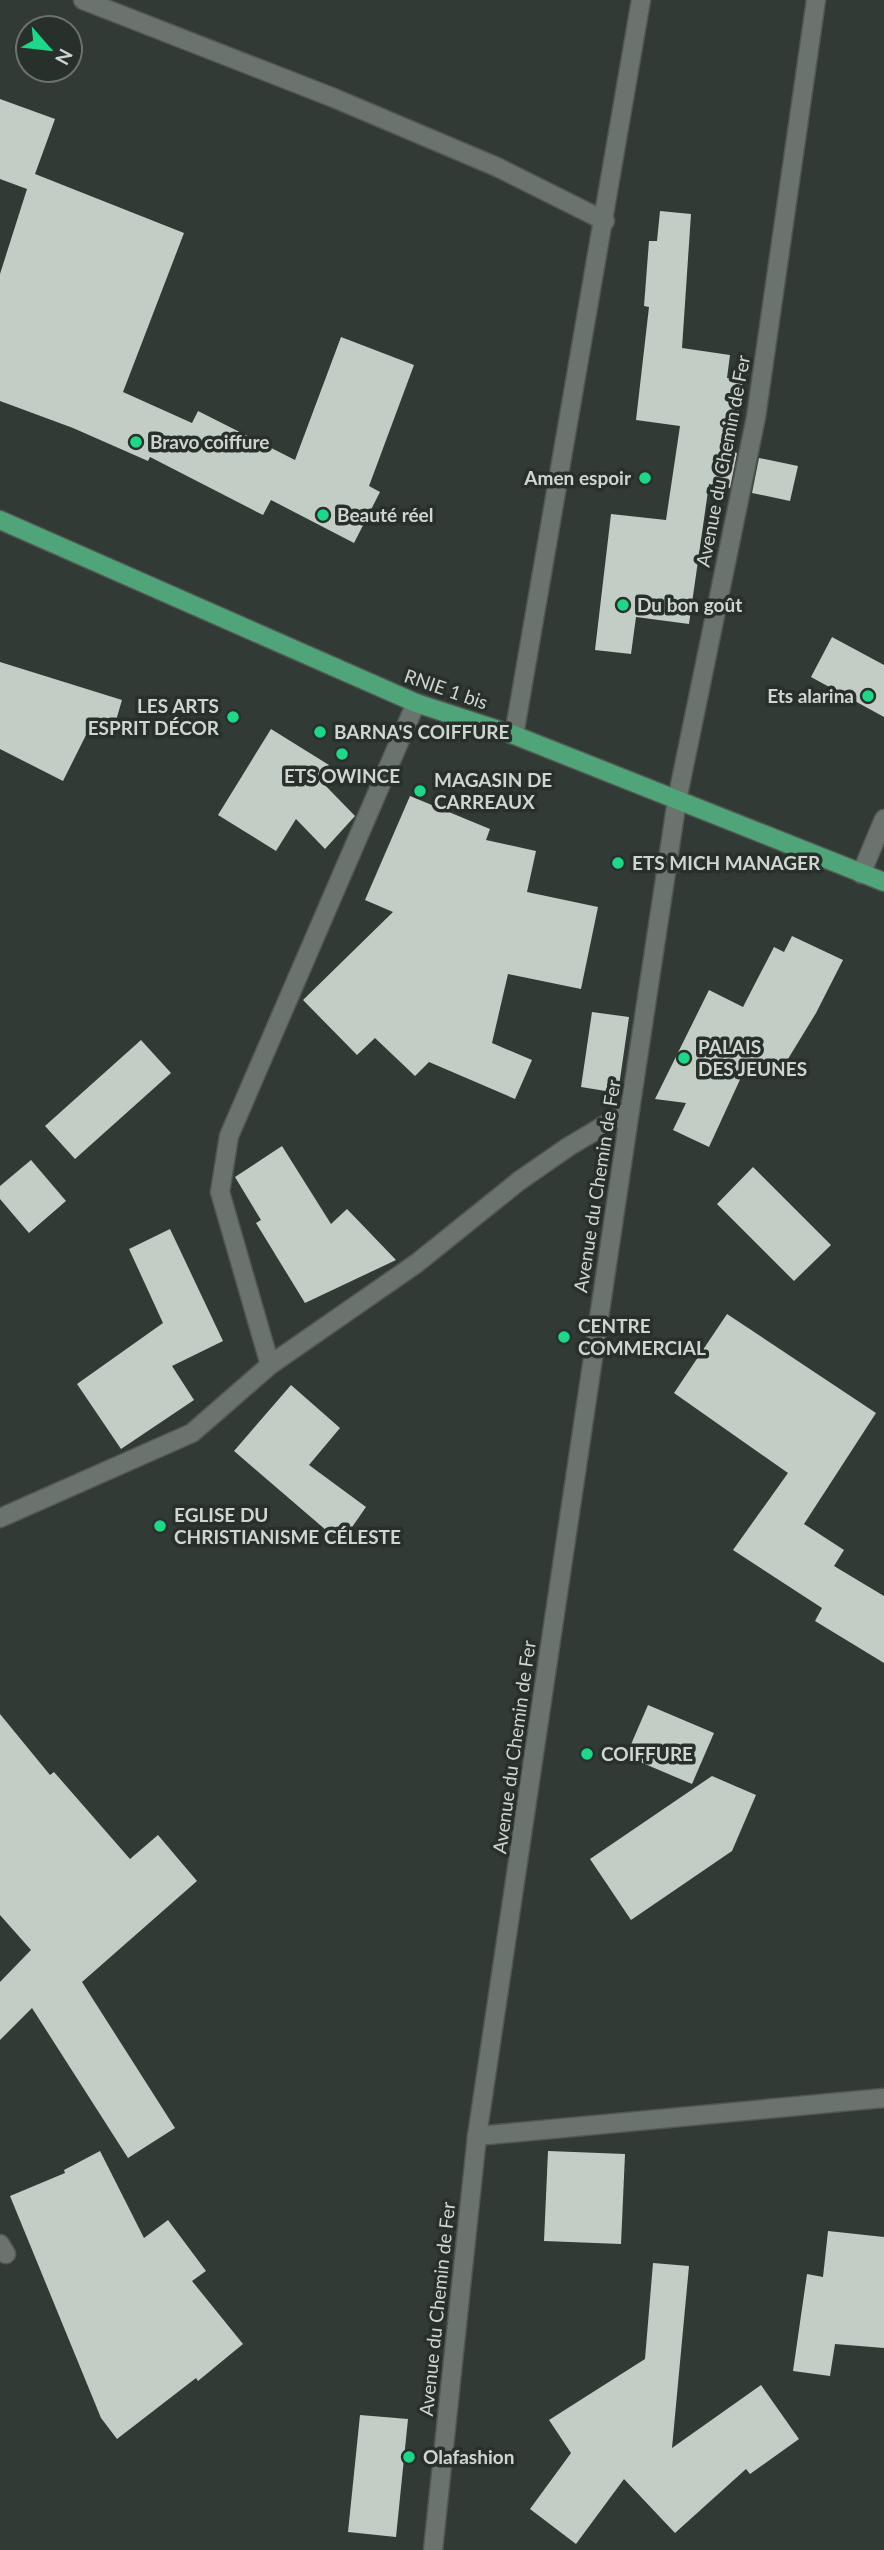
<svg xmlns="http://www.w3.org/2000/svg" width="884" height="2550" viewBox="0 0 884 2550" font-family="Lato,sans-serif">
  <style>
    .building { fill: #c2cdc6 }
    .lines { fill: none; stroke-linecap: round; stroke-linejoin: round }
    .minor-casing { stroke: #515753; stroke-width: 21 }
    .primary-casing { stroke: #515753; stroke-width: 21 }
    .minor { stroke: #6a736d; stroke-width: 18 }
    .primary { stroke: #50a47a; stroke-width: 18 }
    .poi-dot { fill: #1bd988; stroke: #28302b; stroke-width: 2.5 }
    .labels { text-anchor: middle; stroke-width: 7; stroke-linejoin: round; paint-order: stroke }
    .poi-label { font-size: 19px; font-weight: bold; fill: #d0d5d2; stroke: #28302b; text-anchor: start }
    .street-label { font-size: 19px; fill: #d0d5d2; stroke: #28302b }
  </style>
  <rect width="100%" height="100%" fill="#323a35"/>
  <g class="building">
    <polygon points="0,99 55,119 35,174 184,233 123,392 192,423 198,411 295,460 341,337 414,365 369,486 380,492 354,543 271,500 263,515 150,457 148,461 73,428 0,401 0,274 27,189 0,179"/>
    <polygon points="660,211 691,214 682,348 730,355 727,378 743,379 733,452 737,453 730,488 709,484 689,624 636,617 631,654 595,650 611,514 666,520 680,426 636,420 649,307 644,306 649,241 657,241"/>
    <polygon points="759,458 798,466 790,501 752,493"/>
    <polygon points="832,637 884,665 884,717 811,677"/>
    <polygon points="0,662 122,700 112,734 90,727 63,781 0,749"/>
    <polygon points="271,729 329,765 320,780 355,816 325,849 296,819 276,851 218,815"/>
    <polygon points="410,796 490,829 486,840 536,851 527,892 598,907 581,989 508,974 492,1043 532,1060 515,1099 429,1062 415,1076 375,1038 357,1055 303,1000 393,912 365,900"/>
    <polygon points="792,936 843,960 816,1013 777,1077 749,1060 709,1147 673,1130 686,1103 655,1099 709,990 743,1007 774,947 784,952"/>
    <polygon points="592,1012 629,1017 618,1093 581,1087"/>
    <polygon points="141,1040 171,1073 75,1159 45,1126"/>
    <polygon points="282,1146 331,1224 347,1209 396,1260 305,1303 256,1223 261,1220 235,1177"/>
    <polygon points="31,1160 66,1201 29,1233 0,1199 0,1186"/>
    <polygon points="753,1167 831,1245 794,1281 717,1204"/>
    <polygon points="170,1229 223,1341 172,1366 194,1400 121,1449 77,1384 163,1323 129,1249"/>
    <polygon points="727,1314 876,1413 804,1524 844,1550 834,1566 884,1596 884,1663 815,1621 822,1608 733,1550 788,1473 674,1393"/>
    <polygon points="291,1385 340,1428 309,1465 366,1507 341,1543 234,1451"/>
    <polygon points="648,1705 714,1733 692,1784 626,1756"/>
    <polygon points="0,1714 50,1775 54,1772 130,1859 158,1835 197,1881 82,1982 175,2128 128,2158 32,2008 0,2040 0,1982 31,1950 0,1915"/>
    <polygon points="712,1776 756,1795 732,1851 631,1920 590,1859"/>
    <polygon points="100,2151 144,2238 168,2220 206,2271 192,2281 243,2344 198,2381 196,2378 117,2439 101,2418 10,2196 65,2173 64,2170"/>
    <polygon points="548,2151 625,2154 621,2244 544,2241"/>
    <polygon points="828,2231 884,2237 884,2348 835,2344 830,2376 793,2371 807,2274 823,2277"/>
    <polygon points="653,2263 689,2266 672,2448 761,2385 799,2439 750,2474 746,2469 675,2533 624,2479 576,2544 530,2509 571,2453 549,2420 645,2359"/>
    <polygon points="360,2415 408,2419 396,2537 348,2532"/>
  </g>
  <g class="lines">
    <defs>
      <g id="minor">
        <polyline points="83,0 334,98 497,167 605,221"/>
        <polyline points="514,735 641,0"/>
        <polyline points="861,874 884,819"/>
        <polyline points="270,1365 220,1192 229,1136 416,703"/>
        <polyline points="0,1518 192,1433 270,1365 417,1263 519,1181 568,1147 630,1110"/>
        <polyline points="477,2136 884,2098"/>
        <polyline points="0,2244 6,2254"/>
        <polyline points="433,2550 477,2136 630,1110 677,800 756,417 816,0"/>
      </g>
      <polyline id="primary" points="0,520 416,703 514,735 884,882"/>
    </defs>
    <use href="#minor" class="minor-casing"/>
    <use href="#primary" class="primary-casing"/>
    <use href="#minor" class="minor"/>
    <use href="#primary" class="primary"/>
  </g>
  <g class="poi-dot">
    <circle cx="136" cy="442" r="7"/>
    <circle cx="645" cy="478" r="7"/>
    <circle cx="323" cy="515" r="7"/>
    <circle cx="623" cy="605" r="7"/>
    <circle cx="868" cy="696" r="7"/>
    <circle cx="233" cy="717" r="7"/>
    <circle cx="320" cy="732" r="7"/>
    <circle cx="342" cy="754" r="7"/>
    <circle cx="420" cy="791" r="7"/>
    <circle cx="618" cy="863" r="7"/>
    <circle cx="684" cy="1058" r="7"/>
    <circle cx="564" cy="1337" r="7"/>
    <circle cx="160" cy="1526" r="7"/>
    <circle cx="587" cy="1754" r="7"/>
    <circle cx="409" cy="2457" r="7"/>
  </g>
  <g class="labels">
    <g class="poi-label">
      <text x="150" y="449">Bravo coiffure</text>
      <text x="631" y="485" text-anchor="end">Amen espoir</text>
      <text x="337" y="522">Beauté réel</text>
      <text x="637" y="612">Du bon goût</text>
      <text x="854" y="703" text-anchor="end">Ets alarina</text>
      <text x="219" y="713" text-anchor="end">LES ARTS<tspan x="219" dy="22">ESPRIT DÉCOR</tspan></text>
      <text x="334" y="739">BARNA'S COIFFURE</text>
      <text x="342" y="783" text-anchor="middle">ETS OWINCE</text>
      <text x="434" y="787">MAGASIN DE<tspan x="434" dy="22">CARREAUX</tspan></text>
      <text x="632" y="870">ETS MICH MANAGER</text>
      <text x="698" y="1054">PALAIS<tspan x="698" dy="22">DES JEUNES</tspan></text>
      <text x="578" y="1333">CENTRE<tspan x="578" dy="22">COMMERCIAL</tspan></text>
      <text x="174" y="1522">EGLISE DU<tspan x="174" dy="22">CHRISTIANISME CÉLESTE</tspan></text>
      <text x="601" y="1761">COIFFURE</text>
      <text x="423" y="2464">Olafashion</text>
    </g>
    <g class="street-label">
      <text transform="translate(723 461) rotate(-79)" y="7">Avenue du Chemin de Fer</text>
      <text transform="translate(446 689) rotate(19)" y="7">RNIE 1 bis</text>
      <text transform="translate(597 1186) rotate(-81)" y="7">Avenue du Chemin de Fer</text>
      <text transform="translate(514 1747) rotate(-82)" y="7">Avenue du Chemin de Fer</text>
      <text transform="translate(437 2309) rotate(-84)" y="7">Avenue du Chemin de Fer</text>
    </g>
  </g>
  <g transform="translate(49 49) rotate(118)"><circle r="33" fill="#28302b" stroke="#6b726e" stroke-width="2"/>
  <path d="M0-5L12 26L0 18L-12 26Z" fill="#1bd988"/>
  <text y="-10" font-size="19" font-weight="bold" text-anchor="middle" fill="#d0d5d2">N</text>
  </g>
</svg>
